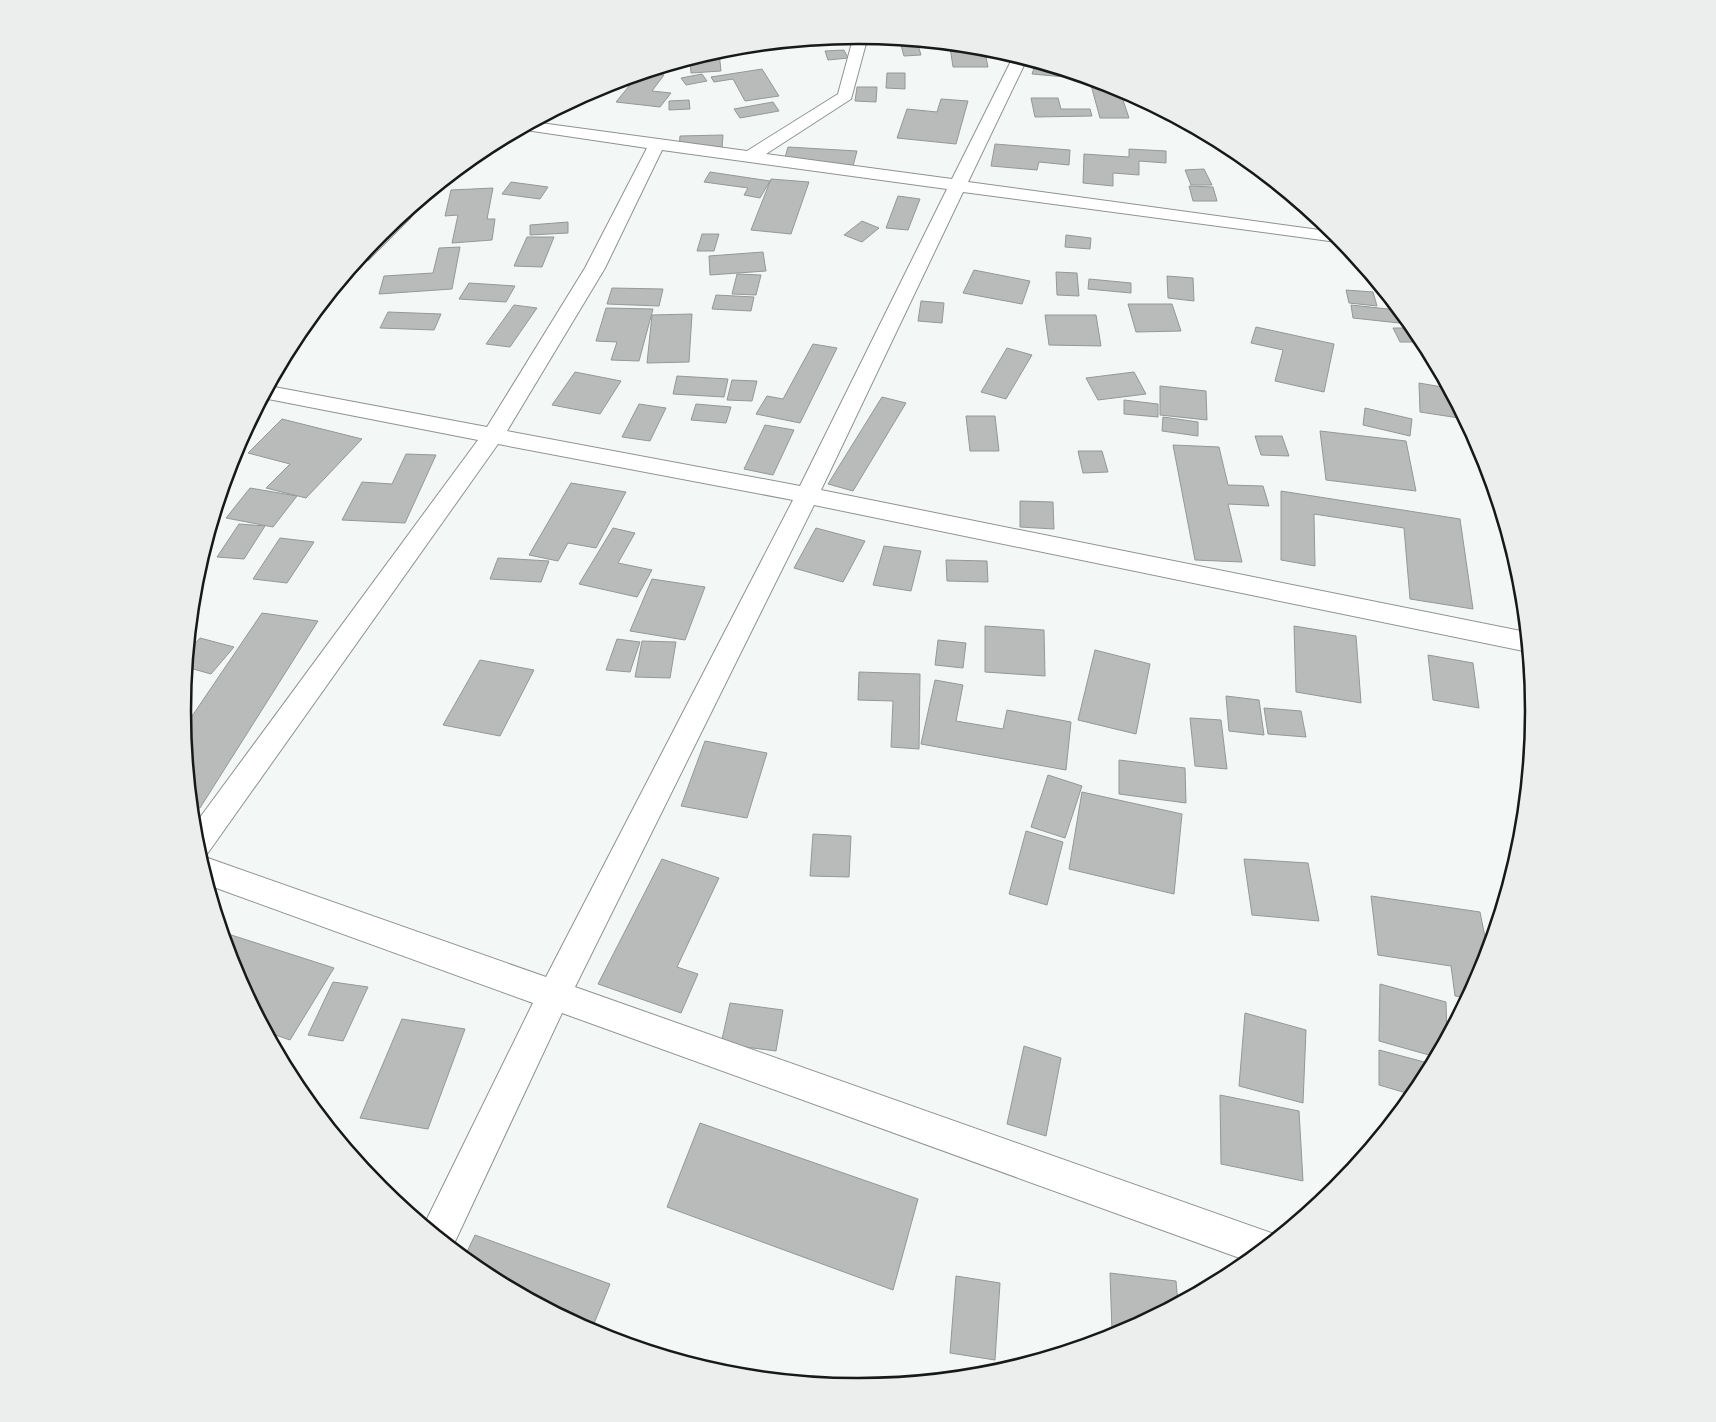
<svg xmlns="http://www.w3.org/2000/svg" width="1716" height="1422" viewBox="0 0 1716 1422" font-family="Overpass,sans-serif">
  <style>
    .building { fill: #b8bbba; stroke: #949897 }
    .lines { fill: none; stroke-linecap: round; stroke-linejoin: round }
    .street-casing { stroke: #8f9291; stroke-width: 2 }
    .street { fill: #fff; fill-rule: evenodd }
    .rim { fill: none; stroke: #171918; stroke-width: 2.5 }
  </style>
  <rect width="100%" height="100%" fill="#f3f7f5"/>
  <g class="building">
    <polygon points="817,39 819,43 778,48 776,43"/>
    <polygon points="901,45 918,45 921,55 904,56"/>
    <polygon points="950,47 984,47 988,67 953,67"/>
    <polygon points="844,50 848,58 828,60 825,51"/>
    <polygon points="713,52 719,52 721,71 691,73 690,59"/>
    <polygon points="1036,62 1067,71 1065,77 1032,74"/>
    <polygon points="762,69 779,96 745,101 733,79 714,82 711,77"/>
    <polygon points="645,73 664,75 652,91 671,93 660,107 616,102 634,80 624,79"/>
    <polygon points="887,73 905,73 905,89 886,88"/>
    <polygon points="702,74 707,81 686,85 681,78"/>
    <polygon points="1091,85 1113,85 1119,88 1129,118 1100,118"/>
    <polygon points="857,87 877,87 876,102 855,101"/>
    <polygon points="1130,94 1148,103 1131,102"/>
    <polygon points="1031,98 1058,98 1061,109 1090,109 1092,116 1035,117"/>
    <polygon points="941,99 968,101 956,144 897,138 907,109 937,112"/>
    <polygon points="689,100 690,109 669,110 669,101"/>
    <polygon points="773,102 779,111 740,118 734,109"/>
    <polygon points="723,135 722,148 679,148 680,136"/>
    <polygon points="995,144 1070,150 1069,165 1039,162 1037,170 991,166"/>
    <polygon points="788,147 857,151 853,166 784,161"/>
    <polygon points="1129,149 1166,151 1166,163 1139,161 1139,175 1113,173 1113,186 1083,183 1084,154 1129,157"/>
    <polygon points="1204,169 1212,185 1191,185 1185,170"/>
    <polygon points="710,172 770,181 760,198 744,195 748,188 704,182"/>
    <polygon points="771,179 809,182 791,234 751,230"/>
    <polygon points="511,182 548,187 540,199 502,194"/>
    <polygon points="1189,186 1213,187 1217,201 1193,201"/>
    <polygon points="493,188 487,219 495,219 492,240 452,243 458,215 445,216 451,190"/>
    <polygon points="898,196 920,199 908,230 886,228"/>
    <polygon points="862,221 879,228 862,242 844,235"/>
    <polygon points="568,222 568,233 530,235 530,225"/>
    <polygon points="702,234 719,234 714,251 697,251"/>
    <polygon points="1066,235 1091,238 1090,249 1065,247"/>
    <polygon points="527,237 554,237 542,267 514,266"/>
    <polygon points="460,247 452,289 379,294 384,276 433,273 439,248"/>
    <polygon points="763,252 766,271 710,275 709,256"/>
    <polygon points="974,270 1030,281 1022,304 963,293"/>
    <polygon points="1056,272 1077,273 1079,296 1057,295"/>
    <polygon points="737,274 761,275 756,295 732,294"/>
    <polygon points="1167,276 1193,278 1194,301 1168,298"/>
    <polygon points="1371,278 1373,278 1385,293 1378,293"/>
    <polygon points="1089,279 1131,283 1131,293 1088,289"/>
    <polygon points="469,283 515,286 506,302 459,299"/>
    <polygon points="612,288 663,289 659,306 607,304"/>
    <polygon points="1346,290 1373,292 1377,306 1349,303"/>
    <polygon points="716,295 754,297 751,311 712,309"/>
    <polygon points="921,301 944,303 942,323 918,321"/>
    <polygon points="1128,304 1172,304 1181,331 1136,332"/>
    <polygon points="514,305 537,308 510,347 486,344"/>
    <polygon points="1351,305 1397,310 1399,323 1353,318"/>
    <polygon points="606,308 653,309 639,361 611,360 617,342 596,341"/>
    <polygon points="388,312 441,314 434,330 380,328"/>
    <polygon points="692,314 689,362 647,363 652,315"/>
    <polygon points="1045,315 1096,315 1101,346 1049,345"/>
    <polygon points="1256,327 1334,344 1324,392 1275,381 1283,350 1251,343"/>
    <polygon points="1393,328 1414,328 1424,342 1400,342"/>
    <polygon points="813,344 837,348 800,423 756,414 767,396 783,399"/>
    <polygon points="1007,348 1032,355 1006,399 981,392"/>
    <polygon points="575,372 621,381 600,414 552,405"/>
    <polygon points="1134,372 1146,394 1098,400 1086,378"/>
    <polygon points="677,376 728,379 724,397 673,394"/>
    <polygon points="732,380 757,381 752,401 727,400"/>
    <polygon points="1419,383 1448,388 1458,406 1459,418 1420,412"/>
    <polygon points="1160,386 1206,391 1207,420 1160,415"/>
    <polygon points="882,397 906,403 853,491 828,484"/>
    <polygon points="1124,400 1158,404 1158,417 1124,414"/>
    <polygon points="639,404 666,408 650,441 622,437"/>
    <polygon points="696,404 731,407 726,423 691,420"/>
    <polygon points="1365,408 1412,419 1410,436 1363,425"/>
    <polygon points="966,416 995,416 999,451 970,451"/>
    <polygon points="1163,417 1198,422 1198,436 1162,431"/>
    <polygon points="282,419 362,439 306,498 266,488 290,464 248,453"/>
    <polygon points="765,425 794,430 773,475 744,469"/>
    <polygon points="1320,431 1406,441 1416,491 1326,480"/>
    <polygon points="1255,436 1282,436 1289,456 1261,455"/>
    <polygon points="1173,445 1219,447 1228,485 1263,486 1269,506 1228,504 1242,562 1195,560"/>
    <polygon points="1078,451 1102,451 1108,472 1083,473"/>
    <polygon points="406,454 436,455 405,523 342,520 362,482 392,484"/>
    <polygon points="571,483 626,492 596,548 568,543 558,561 529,555"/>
    <polygon points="250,488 297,496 273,527 226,518"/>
    <polygon points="1281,491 1460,519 1473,609 1410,599 1404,528 1314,514 1315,566 1281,560"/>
    <polygon points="1020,501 1053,502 1054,529 1020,527"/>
    <polygon points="239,524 265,526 244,559 217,557"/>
    <polygon points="613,528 635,533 618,563 652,570 637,597 579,584"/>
    <polygon points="816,528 865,541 843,582 794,568"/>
    <polygon points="280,538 314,542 287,583 253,579"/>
    <polygon points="884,546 921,551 911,591 873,585"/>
    <polygon points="498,558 549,561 541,582 490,579"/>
    <polygon points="946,560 987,561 988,582 947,581"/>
    <polygon points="652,579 705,587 685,640 630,631"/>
    <polygon points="262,613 318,621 200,808 191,807 184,728"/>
    <polygon points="985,626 1044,630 1045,676 985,672"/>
    <polygon points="1294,626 1356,636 1361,703 1296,692"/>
    <polygon points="200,638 234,647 211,674 186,667 188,651"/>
    <polygon points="617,639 640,642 630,672 606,670"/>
    <polygon points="938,640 966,643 963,668 935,665"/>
    <polygon points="642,641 676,642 670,678 635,677"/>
    <polygon points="1095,650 1150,664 1136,734 1078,720"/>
    <polygon points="1428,655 1473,663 1479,708 1433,700"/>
    <polygon points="480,660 534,670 500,736 443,725"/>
    <polygon points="859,672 920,674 919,749 891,747 893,701 858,700"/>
    <polygon points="935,680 963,685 956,721 1003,729 1007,710 1071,722 1066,770 921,744"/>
    <polygon points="1226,696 1259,700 1264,735 1229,731"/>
    <polygon points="1264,708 1301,711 1306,737 1268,734"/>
    <polygon points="1190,718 1221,720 1227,769 1195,766"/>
    <polygon points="705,741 767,753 747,818 681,806"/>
    <polygon points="1119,760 1185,768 1186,803 1119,794"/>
    <polygon points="1048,775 1082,786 1065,838 1031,827"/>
    <polygon points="1082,792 1182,814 1174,894 1069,869"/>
    <polygon points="1026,831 1063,842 1047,905 1009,894"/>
    <polygon points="813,834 851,836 849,877 810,876"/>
    <polygon points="662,859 719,878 677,967 698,974 681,1013 598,984"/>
    <polygon points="1244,859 1308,863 1319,921 1252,915"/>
    <polygon points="1371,896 1480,912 1488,952 1482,970 1468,998 1455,996 1451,966 1378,955"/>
    <polygon points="222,932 334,968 290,1040 267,1032 233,969"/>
    <polygon points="333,982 368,987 343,1041 308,1035"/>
    <polygon points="1380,984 1446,1002 1447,1037 1436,1057 1379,1041"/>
    <polygon points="730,1003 783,1010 776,1051 721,1044"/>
    <polygon points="1245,1013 1306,1030 1303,1103 1239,1086"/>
    <polygon points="402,1019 465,1029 428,1129 360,1118"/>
    <polygon points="1024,1046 1061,1058 1046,1136 1007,1124"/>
    <polygon points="1379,1050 1432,1064 1413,1095 1379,1085"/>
    <polygon points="1220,1095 1299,1111 1303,1181 1221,1164"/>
    <polygon points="700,1123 918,1199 893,1290 667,1207"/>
    <polygon points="475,1235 610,1284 591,1331 482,1273 464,1258"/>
    <polygon points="1110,1273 1176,1281 1178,1303 1123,1332 1112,1331"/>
    <polygon points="956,1276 1000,1283 995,1360 950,1353"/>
  </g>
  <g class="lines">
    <defs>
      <g id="street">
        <path d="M854 35 868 36 851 99 766 154 952 179 1014 55 1027 59 968 182 1334 232 1344 243 963 192 821 490 1526 632 1528 652 814 505 575 987 1277 1235 1278 1237 1248 1261 562 1013 452 1248 424 1225 533 1003 208 885 195 843 193 827 478 440 263 398 269 386 487 427 585 268 647 148 519 129 533 122 747 151 838 94ZM662 150 947 189 800 486 507 431 605 268ZM498 444 793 500 546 977 205 857Z"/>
        <polygon points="408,210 413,214 410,218 368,260 357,261 380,233"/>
      </g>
    </defs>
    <use href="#street" class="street-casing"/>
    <use href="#street" class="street"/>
  </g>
  <path d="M0 0H1716V1422H0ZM191 711a667 667 0 1 1 1334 0a667 667 0 1 1-1334 0Z" fill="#eceded" fill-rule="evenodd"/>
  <path class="rim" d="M191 711a667 667 0 1 1 1334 0a667 667 0 1 1-1334 0Z"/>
</svg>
